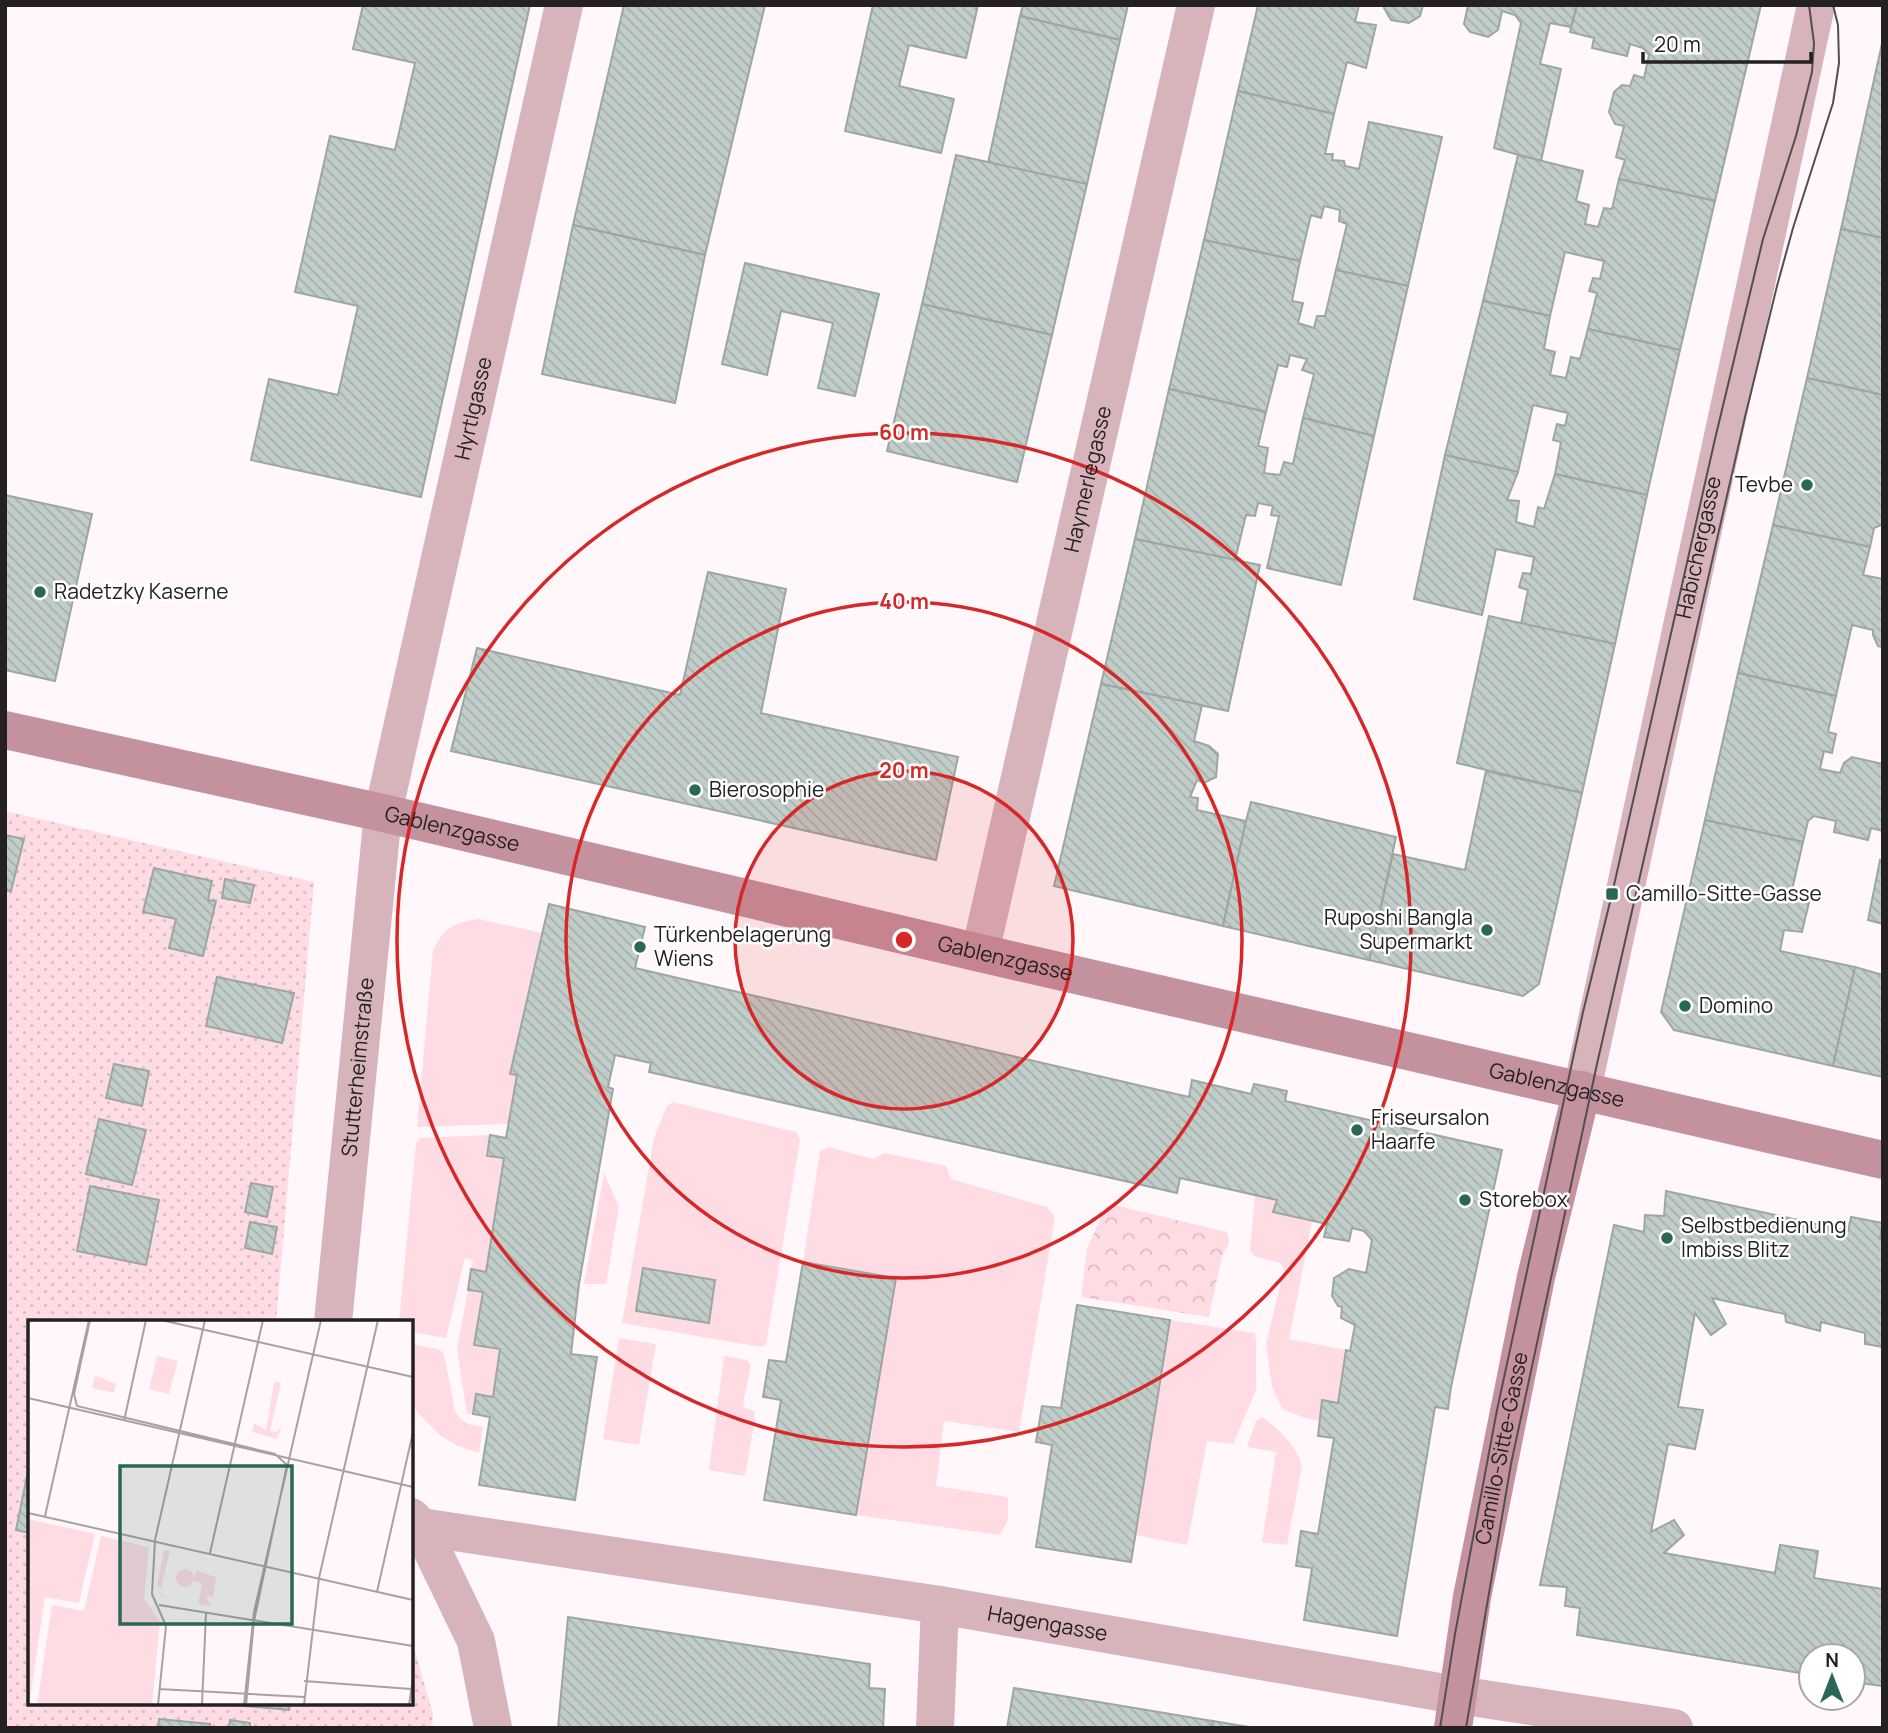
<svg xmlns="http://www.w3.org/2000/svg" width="1888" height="1733" viewBox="0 0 1888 1733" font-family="Manrope,sans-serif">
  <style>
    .grass { fill: #ffdce4 }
    .park { fill: url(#park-crowns) }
    .garden { fill: url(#garden-dots) }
    .building { fill: url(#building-back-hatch); stroke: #9ca7a3; stroke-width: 2 }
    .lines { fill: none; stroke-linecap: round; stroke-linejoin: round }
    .street { stroke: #d7b4bc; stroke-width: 38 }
    .secondary { stroke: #c4919e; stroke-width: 38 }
    .tram { stroke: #534e4f; stroke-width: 2 }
    .ring { fill: none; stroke: #d62828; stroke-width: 3.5 }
    .poi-dot { fill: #2a6855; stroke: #fff; stroke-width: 2.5 }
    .labels { text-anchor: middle; stroke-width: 5; stroke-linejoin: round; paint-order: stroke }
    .street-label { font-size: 21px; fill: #252122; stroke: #fff }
    .poi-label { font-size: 21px; fill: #252122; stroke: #fff; text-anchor: start }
    .inset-road { fill: none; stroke: #a8a1a3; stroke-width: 2 }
    .view { fill: #2a6855; fill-opacity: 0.15; stroke: #2a6855; stroke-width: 3.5 }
    .inset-edge { fill: none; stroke: #252122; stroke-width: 3.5 }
    .centre { fill: #d62828; stroke: #fff; stroke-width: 3.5 }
    .ring-label { font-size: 21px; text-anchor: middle; font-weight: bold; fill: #d62828; stroke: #fff; stroke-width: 5; stroke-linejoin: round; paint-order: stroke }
  </style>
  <defs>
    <pattern id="park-crowns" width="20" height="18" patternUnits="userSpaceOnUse" patternTransform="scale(1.75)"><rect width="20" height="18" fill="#ffdce4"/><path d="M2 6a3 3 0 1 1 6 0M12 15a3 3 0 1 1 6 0" fill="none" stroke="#dabcc3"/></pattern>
    <pattern id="garden-dots" width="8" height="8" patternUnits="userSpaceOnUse" patternTransform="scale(1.75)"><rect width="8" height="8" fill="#ffdce4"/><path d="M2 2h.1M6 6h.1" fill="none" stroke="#dabcc3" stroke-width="1.8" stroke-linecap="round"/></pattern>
    <pattern id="building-back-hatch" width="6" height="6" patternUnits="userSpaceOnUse" patternTransform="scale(1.75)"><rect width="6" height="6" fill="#c1cdc8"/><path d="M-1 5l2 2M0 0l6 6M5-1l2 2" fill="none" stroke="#a6b0ac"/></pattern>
  </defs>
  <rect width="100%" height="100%" fill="#fff7f9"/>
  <g class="grass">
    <path d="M478 919 542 933 510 1074 517 1075 509 1124 417 1127 433 950C446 926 451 924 478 919Z"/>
    <polygon points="673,1102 796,1132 800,1140 766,1345 761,1347 622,1323 654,1138 667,1106"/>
    <polygon points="490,1135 504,1158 486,1272 471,1269 473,1260 465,1258 446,1338 411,1332 411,1322 399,1322 416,1144 420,1138"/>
    <polygon points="829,1147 873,1159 885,1153 946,1166 951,1179 1047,1207 1055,1217 1019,1432 944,1421 936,1486 1008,1497 1008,1520 1000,1535 856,1515 896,1278 803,1262 820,1151"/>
    <polygon points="604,1173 619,1207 606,1284 584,1284"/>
    <polygon points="1255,1195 1277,1200 1273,1212 1312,1222 1289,1339 1346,1350 1338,1403 1322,1400 1320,1421 1305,1418 1282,1409 1272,1387 1266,1344 1284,1269 1280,1263 1254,1256 1250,1250"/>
    <polygon points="468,1290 483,1292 475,1344 500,1349 493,1397 476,1395 473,1414 467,1414 457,1350"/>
    <polygon points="1170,1320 1255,1333 1256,1340 1256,1390 1233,1444 1207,1441 1187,1545 1135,1535"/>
    <polygon points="619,1338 656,1344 639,1445 603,1439"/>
    <path d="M411 1344 438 1349 444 1354 455 1411C461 1423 470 1425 483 1427L479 1453 458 1446 441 1436 417 1412 411 1402Z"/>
    <polygon points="724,1356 747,1360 751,1365 743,1403 745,1408 754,1411 755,1419 745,1476 709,1470"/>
    <path d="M1262 1417C1278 1428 1297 1446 1302 1466L1287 1545 1262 1542 1276 1452 1247 1447 1256 1421Z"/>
  </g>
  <polygon class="park" points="1106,1206 1118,1206 1227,1232 1229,1244 1222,1256 1209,1317 1081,1297 1087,1249"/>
  <polygon class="garden" points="5,811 314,882 276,1322 30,1322 30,1703 411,1703 411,1646 415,1651 433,1714 432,1728 5,1728"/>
  <g class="building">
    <polygon points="363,5 530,5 421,497 251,460 269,379 338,395 358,306 295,292 330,136 395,150 415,63 353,49"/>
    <polygon points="624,5 765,5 705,255 573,225"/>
    <polygon points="873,5 978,5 966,58 909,45 899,86 954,99 941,153 845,131"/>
    <polygon points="1023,5 1128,5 1120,40 1020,16"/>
    <polygon points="1258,5 1359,5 1355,22 1376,25 1366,68 1347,62 1334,114 1238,91"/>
    <polygon points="1384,5 1423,5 1420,16 1409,23 1391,20 1384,8"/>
    <polygon points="1468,5 1577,5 1571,27 1550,23 1540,64 1561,69 1541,161 1494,148 1521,23 1515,15 1502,11 1498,30 1488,37 1470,32 1464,24"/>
    <polygon points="1577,5 1761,5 1715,201 1619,179 1625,160 1616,157 1624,126 1615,124 1609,112 1614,92 1622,85 1630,86 1634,75 1644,78 1649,55 1643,48 1630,44 1627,56 1592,48 1594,38 1570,32"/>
    <polygon points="1020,16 1120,40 1087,184 988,163"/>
    <polygon points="1883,39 1883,238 1841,229"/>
    <polygon points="1238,91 1334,114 1325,154 1333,154 1332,160 1344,161 1345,166 1359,169 1369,122 1442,137 1408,286 1336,270 1347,224 1339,221 1340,210 1324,206 1321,218 1311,215 1300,261 1204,240"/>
    <polygon points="956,155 1087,184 1052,335 922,304"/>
    <polygon points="1518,155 1583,171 1576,201 1589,205 1585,224 1598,227 1604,208 1612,209 1619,179 1715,201 1680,350 1588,329 1597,293 1589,291 1593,278 1600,279 1604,261 1565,252 1550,316 1483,301"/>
    <polygon points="573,225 705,255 675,403 542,374"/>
    <polygon points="1841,229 1883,238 1883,395 1807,378"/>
    <polygon points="1204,240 1300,261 1292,301 1303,303 1298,323 1314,328 1317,316 1325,316 1336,270 1408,286 1374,436 1303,418 1314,374 1302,370 1307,359 1290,355 1287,367 1278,365 1266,412 1169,389"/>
    <polygon points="745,263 879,294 855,396 818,388 833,323 781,311 767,375 722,364"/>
    <polygon points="1483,301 1550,316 1544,349 1555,352 1550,375 1566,378 1571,357 1580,359 1588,329 1680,350 1647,495 1555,474 1561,442 1553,440 1557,424 1565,426 1568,413 1533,405 1518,472 1445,455"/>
    <polygon points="922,304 1052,335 1017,482 887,451"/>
    <polygon points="1807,378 1883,395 1883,524 1874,528 1870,547 1773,525"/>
    <polygon points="1169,389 1266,412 1258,446 1268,448 1264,473 1280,475 1284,462 1293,464 1303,418 1374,436 1341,585 1267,568 1279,516 1271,515 1273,506 1258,503 1255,516 1246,515 1235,560 1135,539"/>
    <polygon points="1445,455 1518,472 1507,500 1519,501 1516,522 1534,527 1538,507 1544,509 1555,474 1647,495 1615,644 1521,624 1528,590 1519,587 1523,573 1531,574 1534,557 1496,549 1482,615 1414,599"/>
    <polygon points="5,495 92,514 55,681 5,670"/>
    <polygon points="1773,525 1870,547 1863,575 1883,579 1883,647 1878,646 1873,635 1873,630 1852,625 1836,696 1738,673"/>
    <polygon points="1135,539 1260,565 1228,711 1101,684"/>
    <polygon points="708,572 786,589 761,713 958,757 936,860 451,751 477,648 680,695"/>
    <polygon points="1489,616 1615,644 1582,793 1457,763"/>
    <polygon points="1738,673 1836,696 1828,732 1836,734 1832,753 1824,751 1820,769 1840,773 1844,763 1852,757 1883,764 1883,831 1871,828 1868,840 1834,832 1836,821 1814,816 1808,821 1803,842 1705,820"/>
    <polygon points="1101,684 1202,705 1194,741 1209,746 1218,754 1216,777 1204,783 1197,780 1190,797 1198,798 1197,810 1246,821 1223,926 1054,886"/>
    <polygon points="1486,771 1582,793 1539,984 1523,996 1369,960 1393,854 1465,870"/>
    <polygon points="1251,802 1396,837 1369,960 1223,926 1246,821"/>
    <polygon points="1705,820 1803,842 1792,890 1811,894 1802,932 1784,930 1780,951 1855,967 1833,1066 1674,1030 1661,1012"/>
    <polygon points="5,835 24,839 11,891 5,890"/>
    <polygon points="1880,860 1883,861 1883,924 1868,920"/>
    <polygon points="154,868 212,881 208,900 216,901 203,956 169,948 176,919 143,912"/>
    <polygon points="225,879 254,885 250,903 222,898"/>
    <polygon points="549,904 645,927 635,968 1189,1097 1192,1080 1251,1094 1254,1084 1287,1091 1285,1101 1502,1150 1451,1387 1448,1409 1435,1407 1397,1636 1304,1620 1312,1568 1296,1566 1301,1531 1318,1534 1334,1438 1318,1436 1322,1400 1338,1403 1346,1350 1350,1351 1355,1325 1341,1318 1342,1307 1338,1306 1332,1296 1334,1278 1349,1269 1366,1273 1372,1240 1364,1231 1352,1228 1349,1241 1324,1237 1327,1224 1273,1212 1277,1200 1180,1178 1177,1193 649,1072 651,1063 615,1055 608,1087 613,1089 579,1284 571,1354 597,1357 575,1500 479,1485 490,1417 473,1414 476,1394 493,1397 500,1349 474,1345 483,1292 468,1290 471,1269 486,1272 504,1158 487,1156 490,1135 506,1138 517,1075 510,1074"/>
    <polygon points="1855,967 1883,975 1883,1077 1833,1066"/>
    <polygon points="217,977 294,993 282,1043 206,1026"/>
    <polygon points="114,1064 149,1071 142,1106 106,1098"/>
    <polygon points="99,1119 146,1130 132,1185 86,1174"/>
    <polygon points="251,1183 273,1187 267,1217 245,1212"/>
    <polygon points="90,1186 159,1200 146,1265 77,1251"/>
    <polygon points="1666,1191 1848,1231 1851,1217 1883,1223 1880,1238 1883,1238 1883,1347 1865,1344 1865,1333 1821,1322 1820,1331 1786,1322 1785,1314 1712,1298 1726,1324 1711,1335 1695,1313 1678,1407 1703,1410 1695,1449 1668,1444 1651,1532 1674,1520 1684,1535 1664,1553 1775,1573 1780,1545 1818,1551 1814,1578 1883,1589 1883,1686 1853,1682 1853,1656 1811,1656 1811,1675 1577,1635 1580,1608 1565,1606 1567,1587 1540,1585 1614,1225 1644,1232 1645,1215 1664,1216"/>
    <polygon points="250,1222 277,1227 272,1254 245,1248"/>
    <polygon points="803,1262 896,1278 856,1515 764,1500 781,1400 763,1397 769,1360 786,1362"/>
    <polygon points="643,1268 715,1280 709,1323 636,1311"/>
    <polygon points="1077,1305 1170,1320 1131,1562 1036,1547 1052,1445 1036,1442 1042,1406 1061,1408"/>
    <polygon points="28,1471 30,1472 30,1533 16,1530"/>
    <polygon points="568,1617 870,1664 869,1688 885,1689 883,1728 558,1728"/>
    <polygon points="1014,1688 1213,1721 1212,1728 1007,1728"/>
    <polygon points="234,1703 290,1703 289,1710 234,1705"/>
    <polygon points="159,1719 210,1724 210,1728 158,1728"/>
    <polygon points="230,1720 250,1723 250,1728 229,1728"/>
    <polygon points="1213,1721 1255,1728 1212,1728"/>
  </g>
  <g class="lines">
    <g class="street">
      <path id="s1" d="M980 953 1196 5"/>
      <path id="s2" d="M1582 1090 1816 5"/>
      <path id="s3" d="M333 1322 383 813 564 5"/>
      <polyline points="411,1517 421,1527 476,1641 493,1728"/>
      <path id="s4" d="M421 1527 940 1605 1445 1693 1674 1728"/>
      <polyline points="935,1728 940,1605"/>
    </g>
    <g class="secondary">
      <path id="s5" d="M5 730 383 813 980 953 1883 1160"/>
      <path id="s6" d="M1453 1728 1472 1597 1536 1277 1582 1090"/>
    </g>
    <g class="tram">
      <polyline points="1440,1728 1455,1634 1497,1410 1583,1012 1612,894 1715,439 1763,239 1796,136 1812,72 1814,43 1809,5"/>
      <polyline points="1466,1728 1511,1464 1597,1064 1745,417 1777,286 1793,228 1833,103 1839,63 1838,25 1833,5"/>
    </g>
  </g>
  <circle cx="904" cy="940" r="169" fill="#d62828" fill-opacity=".12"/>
  <g class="ring">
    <circle cx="904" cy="940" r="169"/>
    <circle cx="904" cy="940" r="338"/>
    <circle cx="904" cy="940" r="507"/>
  </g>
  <g class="poi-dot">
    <circle cx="1807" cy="485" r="7"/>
    <circle cx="40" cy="592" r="7"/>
    <circle cx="695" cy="790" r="7"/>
    <rect x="1605" y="887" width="14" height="14" rx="3.5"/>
    <circle cx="1487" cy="930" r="7"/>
    <circle cx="640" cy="947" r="7"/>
    <circle cx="1685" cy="1006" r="7"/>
    <circle cx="1357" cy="1130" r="7"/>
    <circle cx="1465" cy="1200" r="7"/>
    <circle cx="1667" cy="1238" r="7"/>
  </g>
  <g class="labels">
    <g class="street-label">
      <text dy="7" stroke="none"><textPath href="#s3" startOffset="926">Hyrtlgasse</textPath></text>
      <text dy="7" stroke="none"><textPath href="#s1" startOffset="486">Haymerlegasse</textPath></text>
      <text dy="7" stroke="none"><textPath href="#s2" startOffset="555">Habichergasse</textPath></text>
      <text dy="7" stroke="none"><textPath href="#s5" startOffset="458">Gablenzgasse</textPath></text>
      <text dy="7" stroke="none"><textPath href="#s5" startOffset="1026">Gablenzgasse</textPath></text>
      <text dy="7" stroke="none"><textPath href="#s3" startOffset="256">Stutterheimstraße</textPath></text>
      <text dy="7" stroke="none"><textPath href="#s5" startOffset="1592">Gablenzgasse</textPath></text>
      <text dy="7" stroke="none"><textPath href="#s6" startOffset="284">Camillo-Sitte-Gasse</textPath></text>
      <text dy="7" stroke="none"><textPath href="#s4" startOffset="634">Hagengasse</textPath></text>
    </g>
    <g class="poi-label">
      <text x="1793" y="492" text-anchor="end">Tevbe</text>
      <text x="54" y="599">Radetzky Kaserne</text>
      <text x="709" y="797">Bierosophie</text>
      <text x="1626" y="901">Camillo-Sitte-Gasse</text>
      <text x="1473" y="925" text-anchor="end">Ruposhi Bangla<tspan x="1473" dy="24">Supermarkt</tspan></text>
      <text x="654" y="942">Türkenbelagerung<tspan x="654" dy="24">Wiens</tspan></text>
      <text x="1699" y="1013">Domino</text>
      <text x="1371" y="1125">Friseursalon<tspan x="1371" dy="24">Haarfe</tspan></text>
      <text x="1479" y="1207">Storebox</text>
      <text x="1681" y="1233">Selbstbedienung<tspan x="1681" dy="24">Imbiss Blitz</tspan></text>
    </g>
  </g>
  <g transform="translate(28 1320)">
    <rect width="385" height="385" fill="#fff7f9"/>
    <path d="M129 36 150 41 141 74 121 69ZM67 55 88 64 86 73 64 68ZM246 62 253 63 242 111 248 112 254 107 249 119 224 112 226 103 238 110ZM136 230 142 231 134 263 136 279 129 270 135 275 134 267H129ZM148 258a9 9 0 1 1 18 0a9 9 0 1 1-18 0ZM168 251 188 257 185 277 178 276 183 286 170 284 174 263 166 261Z" fill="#ffdce4"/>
    <path d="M0 199 67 214 51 283 17 277 1 385ZM73 216 121 227 116 279 132 302 124 385H9L24 285 56 291Z" fill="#ffdce4"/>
    <path class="inset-road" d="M62 0 46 74 49 86 247 134 259 145 226 301 218 385M133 0 385 57M0 78 385 167M96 101 118 0M0 193 385 280M17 196 61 0M182 233 235 0M349 272 385 112M131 285 385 326M276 361 383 369M131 369 276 377M130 385 138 306 124 274 127 220 177 0M174 385 178 293M216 385 226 292 293 0M276 385 291 258 350 0M381 385 385 359"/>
    <path class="view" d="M92 146H264V304H92Z"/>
    <rect width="385" height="385" class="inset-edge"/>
  </g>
  <circle cx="904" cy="940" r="10" class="centre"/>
  <g class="ring-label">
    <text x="904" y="440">60 m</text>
    <text x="904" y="609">40 m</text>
    <text x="904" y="778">20 m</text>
  </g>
  <rect width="1888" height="1733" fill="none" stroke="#252122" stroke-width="14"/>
  <g transform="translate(1832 1677)"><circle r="33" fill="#ffffff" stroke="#a8a6a7" stroke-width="2"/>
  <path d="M0-5L12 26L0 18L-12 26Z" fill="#2a6855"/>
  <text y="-10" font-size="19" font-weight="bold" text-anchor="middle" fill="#252122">N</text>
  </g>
  <path d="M1643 52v10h168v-10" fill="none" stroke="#252122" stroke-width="3.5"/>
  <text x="1654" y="52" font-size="21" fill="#252122" stroke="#ffffff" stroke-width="5" paint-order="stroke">20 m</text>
</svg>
